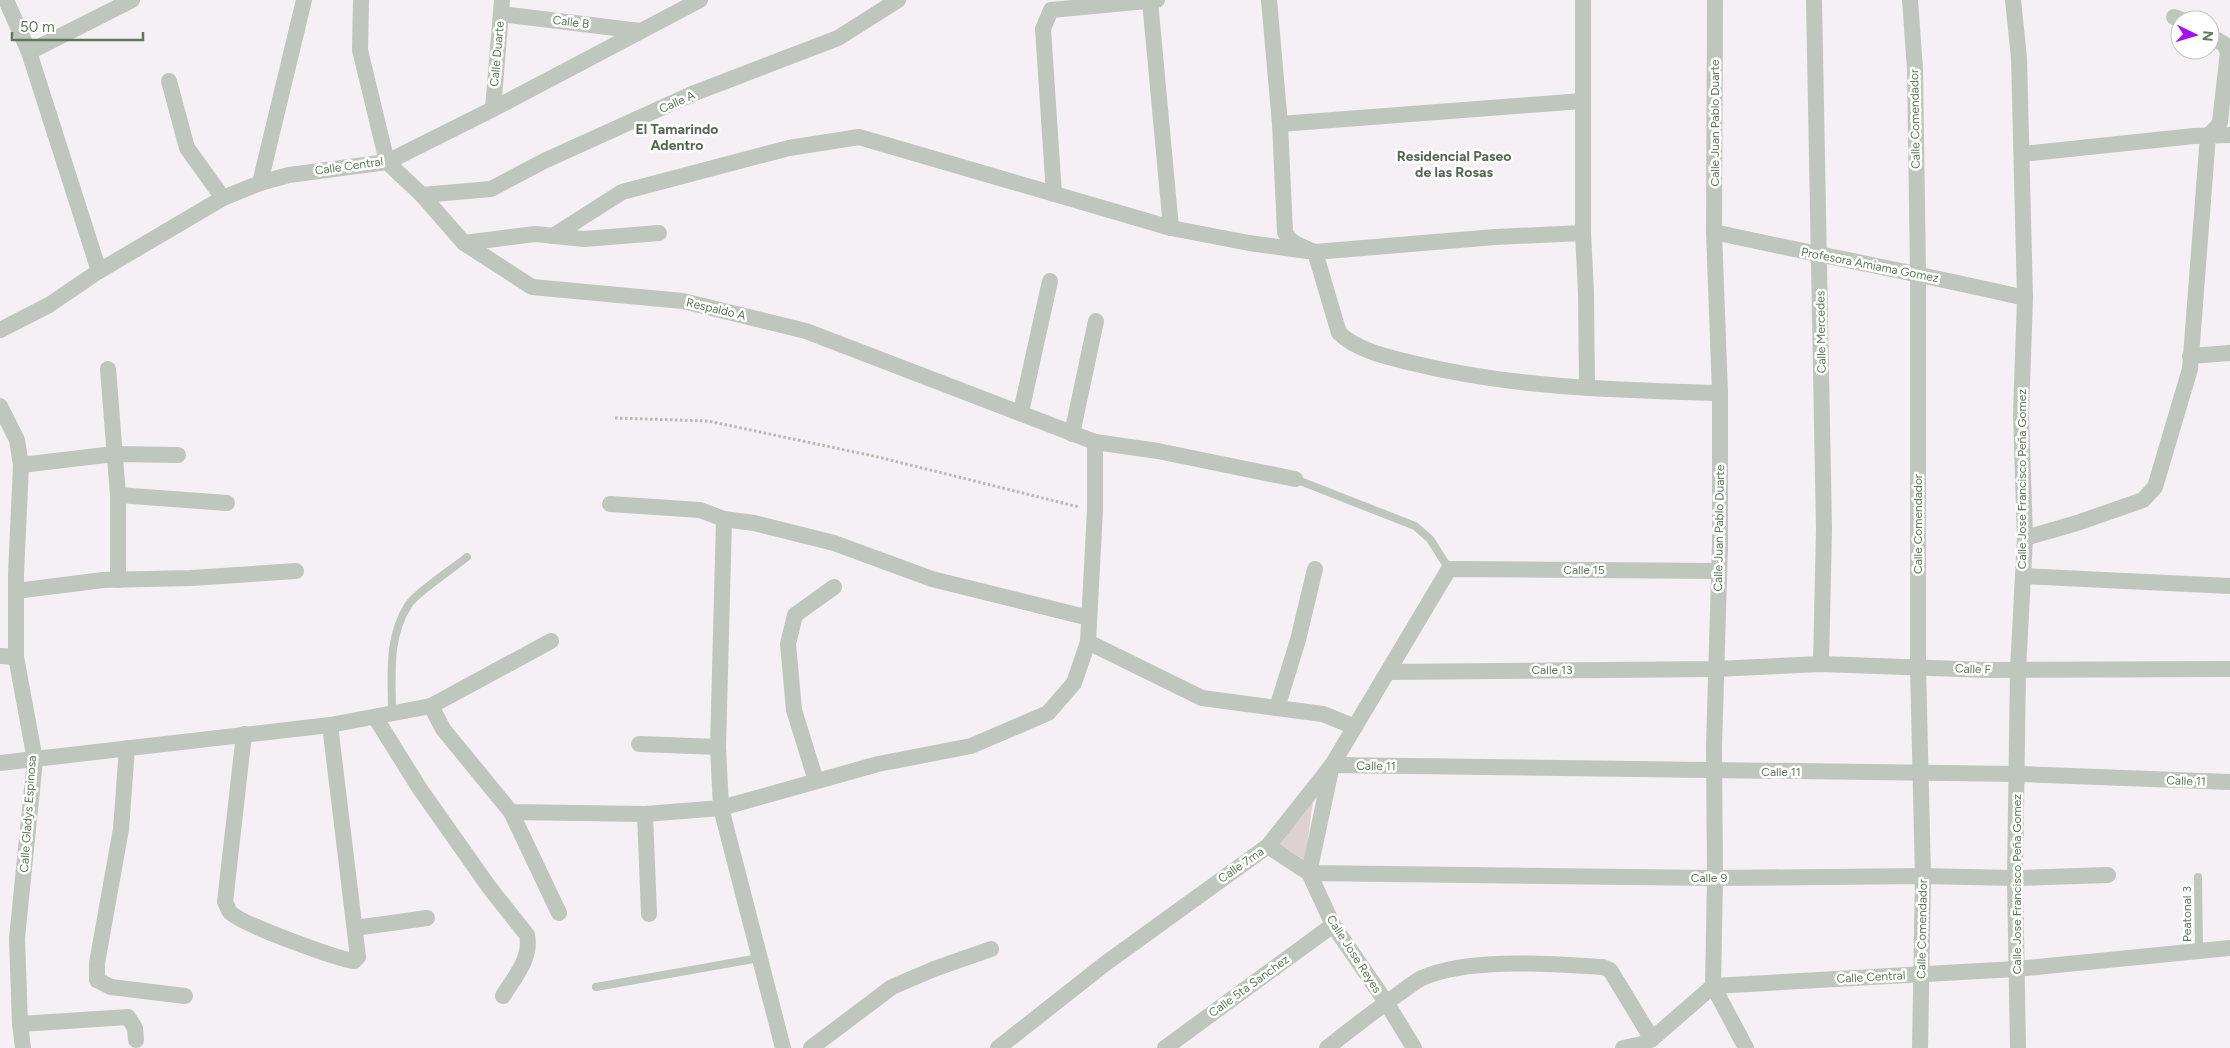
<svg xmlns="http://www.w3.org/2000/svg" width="2230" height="1048" viewBox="0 0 2230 1048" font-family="Figtree,sans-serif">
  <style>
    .green { fill: #ddd2d1 }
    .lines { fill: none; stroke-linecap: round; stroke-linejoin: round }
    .path { stroke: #b4bbb3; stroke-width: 3; stroke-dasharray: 2.5 2.5; stroke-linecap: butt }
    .service { stroke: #bec6bd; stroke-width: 8 }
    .minor { stroke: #bec6bd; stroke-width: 16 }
    .labels { text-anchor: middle; stroke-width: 5; stroke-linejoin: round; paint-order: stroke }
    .street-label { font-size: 12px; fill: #5d7959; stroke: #fff }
    .neighbourhood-label { font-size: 14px; font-weight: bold; fill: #53694f; stroke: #fff }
  </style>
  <rect width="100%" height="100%" fill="#f5f0f3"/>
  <polygon class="green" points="1314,794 1305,860 1279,844"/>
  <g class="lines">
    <polyline class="path" points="615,418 708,421 878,457 1079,507"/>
    <g class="service">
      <polyline points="1295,479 1415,526 1430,539 1449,569"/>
      <path d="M392 713C392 676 387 637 409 604 416 593 455 567 467 557"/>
      <polyline points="2198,877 2199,950"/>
      <polyline points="596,987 759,958"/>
    </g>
    <g class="minor">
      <polyline points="6,0 29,52 99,271"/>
      <polyline points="361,0 360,50 387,162 422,195 464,243 532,287 683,301 806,331 1095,442 1158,451 1295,479"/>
      <path d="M1269 0 1280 124 1285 232C1290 244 1303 247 1315 252L1339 333C1358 351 1388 357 1412 363 1513 388 1616 390 1720 393"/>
      <polyline points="1583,0 1583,233 1586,293 1587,388"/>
      <polyline points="1715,0 1714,232 1720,393 1720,544 1714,747 1715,878 1713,986 1746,1048"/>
      <polyline points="1814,0 1824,529 1821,664"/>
      <polyline points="1910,0 1915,69 1918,273 1918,667 1923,876 1920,1048"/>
      <polyline points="2013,0 2019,58 2025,298 2021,414 2025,538 2018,670 2015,878 2018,1048"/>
      <polyline points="1150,1 1171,228"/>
      <polyline points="501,14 640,31"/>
      <polyline points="2174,17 2182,20"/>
      <polyline points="29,52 132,0"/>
      <polyline points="169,81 187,148 223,198"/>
      <polyline points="493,109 502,0"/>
      <polyline points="1280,124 1582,101"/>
      <polyline points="2022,154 2194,136 2230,135"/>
      <polyline points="260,183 304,0"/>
      <polyline points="1054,194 1043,29 1051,10 1157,0"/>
      <polyline points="422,195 491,189 544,161 692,94 838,38 898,0"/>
      <path d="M1714 232C1818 255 1922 274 2025 298"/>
      <polyline points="553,236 622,192 789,148 859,137 1171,228 1249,243 1315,252 1495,237 1583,233"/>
      <polyline points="464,243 535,234 584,239 659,233"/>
      <polyline points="0,330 49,305 99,271 223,198 260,183 289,175 387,162 493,109 700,0"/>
      <polyline points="2190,356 2230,353"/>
      <polyline points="108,369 118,495 118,580"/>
      <polyline points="0,406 17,440 21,465 16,574 16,657 35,760 17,938 20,1024 23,1048"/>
      <polyline points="1021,412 1050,281"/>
      <polyline points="1072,434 1096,321"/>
      <polyline points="21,465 114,454 178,455"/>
      <polyline points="118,495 227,503"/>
      <polyline points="610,504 700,510 724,519 718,747"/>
      <polyline points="724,519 754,523 834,543 932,579 1089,618"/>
      <polyline points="2025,538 2077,523 2143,500 2155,487 2190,369 2208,136 2217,127 2220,122 2228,52 2224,44 2210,36"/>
      <polyline points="1315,569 1298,640 1277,708 1323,714 1355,727"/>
      <polyline points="2023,576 2230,586"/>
      <polyline points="16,591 103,580 191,578 296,571"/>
      <polyline points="1088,642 1202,698 1277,708"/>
      <polyline points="0,656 16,657"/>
      <polyline points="1388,672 1716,669 1821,664 1987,670 2230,669"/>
      <polyline points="431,706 551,641"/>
      <path d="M375 717 420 789 489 887 527 935C532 958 514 978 503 996"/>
      <path d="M244 734 225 902C227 905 228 910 230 912 240 924 338 959 354 961L358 957 330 725"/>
      <polyline points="639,744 718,747 721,808 783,1048"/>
      <polyline points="127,748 121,829 97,963 97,980 111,987 185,996"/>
      <polyline points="0,763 330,725 431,706 443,729 511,812 645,814 721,808 878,764 971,746 1048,713 1074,683 1088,642 1095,510 1095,442"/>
      <polyline points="816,781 794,710 788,644 795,615 834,587"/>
      <polyline points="511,812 559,913"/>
      <polyline points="645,814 649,914"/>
      <polyline points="1268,846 1309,873 1333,925 1386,1002 1414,1048"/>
      <polyline points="2108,875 2015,878 1923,876 1715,878 1309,873 1332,765 2018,774 2230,782"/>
      <polyline points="355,928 427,918"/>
      <polyline points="20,1024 128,1017 135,1028 136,1040"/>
      <polyline points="811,1048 892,987 934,969 991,949"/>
      <polyline points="998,1048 1106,963 1268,846 1332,765 1449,569 1719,571"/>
      <polyline points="1165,1048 1333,925"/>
      <path d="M1327 1048C1351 1029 1375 1010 1400 993 1407 988 1414 982 1422 978 1468 957 1553 964 1603 967L1610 970 1652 1039"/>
      <polyline points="1623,1048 1642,1044 1652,1039 1713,986 2016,969 2230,948"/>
    </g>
  </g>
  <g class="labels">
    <g class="street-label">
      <text transform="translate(571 22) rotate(7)" y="4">Calle B</text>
      <text transform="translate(497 54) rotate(-85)" y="4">Calle Duarte</text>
      <text transform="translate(677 102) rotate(-24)" y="4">Calle A</text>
      <text transform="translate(1915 119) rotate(-91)" y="4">Calle Comendador</text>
      <text transform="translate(1715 123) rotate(-90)" y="4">Calle Juan Pablo Duarte</text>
      <text transform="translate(349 166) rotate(-8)" y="4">Calle Central</text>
      <text transform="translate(1870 265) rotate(11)" y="4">Profesora Amiama Gomez</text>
      <text transform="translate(716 309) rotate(13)" y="4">Respaldo A</text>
      <text transform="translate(1821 332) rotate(-91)" y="4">Calle Mercedes</text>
      <text transform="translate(2022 479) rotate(-90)" y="4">Calle Jose Francisco Peña Gomez</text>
      <text transform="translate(1918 524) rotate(-90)" y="4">Calle Comendador</text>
      <text transform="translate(1719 528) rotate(-89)" y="4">Calle Juan Pablo Duarte</text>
      <text x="1584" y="574">Calle 15</text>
      <text transform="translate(1973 669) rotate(2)" y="4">Calle F</text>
      <text x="1552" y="674">Calle 13</text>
      <text transform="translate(1376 766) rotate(1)" y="4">Calle 11</text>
      <text x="1781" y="776">Calle 11</text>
      <text transform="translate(2186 781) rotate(2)" y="4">Calle 11</text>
      <text transform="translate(28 814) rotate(-86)" y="4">Calle Gladys Espinosa</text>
      <text transform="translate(1241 865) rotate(-35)" y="4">Calle 7ma</text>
      <text x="1709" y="882">Calle 9</text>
      <text transform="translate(2017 884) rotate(-90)" y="4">Calle Jose Francisco Peña Gomez</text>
      <text transform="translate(2187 914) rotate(-90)" y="4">Peatonal 3</text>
      <text transform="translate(1922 929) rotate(-89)" y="4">Calle Comendador</text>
      <text transform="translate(1354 954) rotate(57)" y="4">Calle Jose Reyes</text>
      <text transform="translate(1871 977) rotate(-3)" y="4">Calle Central</text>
      <text transform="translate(1249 986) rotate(-36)" y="4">Calle 5ta Sanchez</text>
    </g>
    <g class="neighbourhood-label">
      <text x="677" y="134">El Tamarindo<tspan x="677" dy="16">Adentro</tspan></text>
      <text x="1454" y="161">Residencial Paseo<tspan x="1454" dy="16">de las Rosas</tspan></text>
    </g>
  </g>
  <g transform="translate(2195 35) rotate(95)"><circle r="24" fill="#ffffff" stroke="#bec9bd"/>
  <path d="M0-4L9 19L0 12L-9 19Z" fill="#a610f5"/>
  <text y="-8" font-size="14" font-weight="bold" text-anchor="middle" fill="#5d7959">N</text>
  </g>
  <path d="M12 32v8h131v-8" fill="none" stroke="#5d7959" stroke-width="2.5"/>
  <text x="20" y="32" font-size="15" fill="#5d7959" stroke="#ffffff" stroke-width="4" paint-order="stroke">50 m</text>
</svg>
